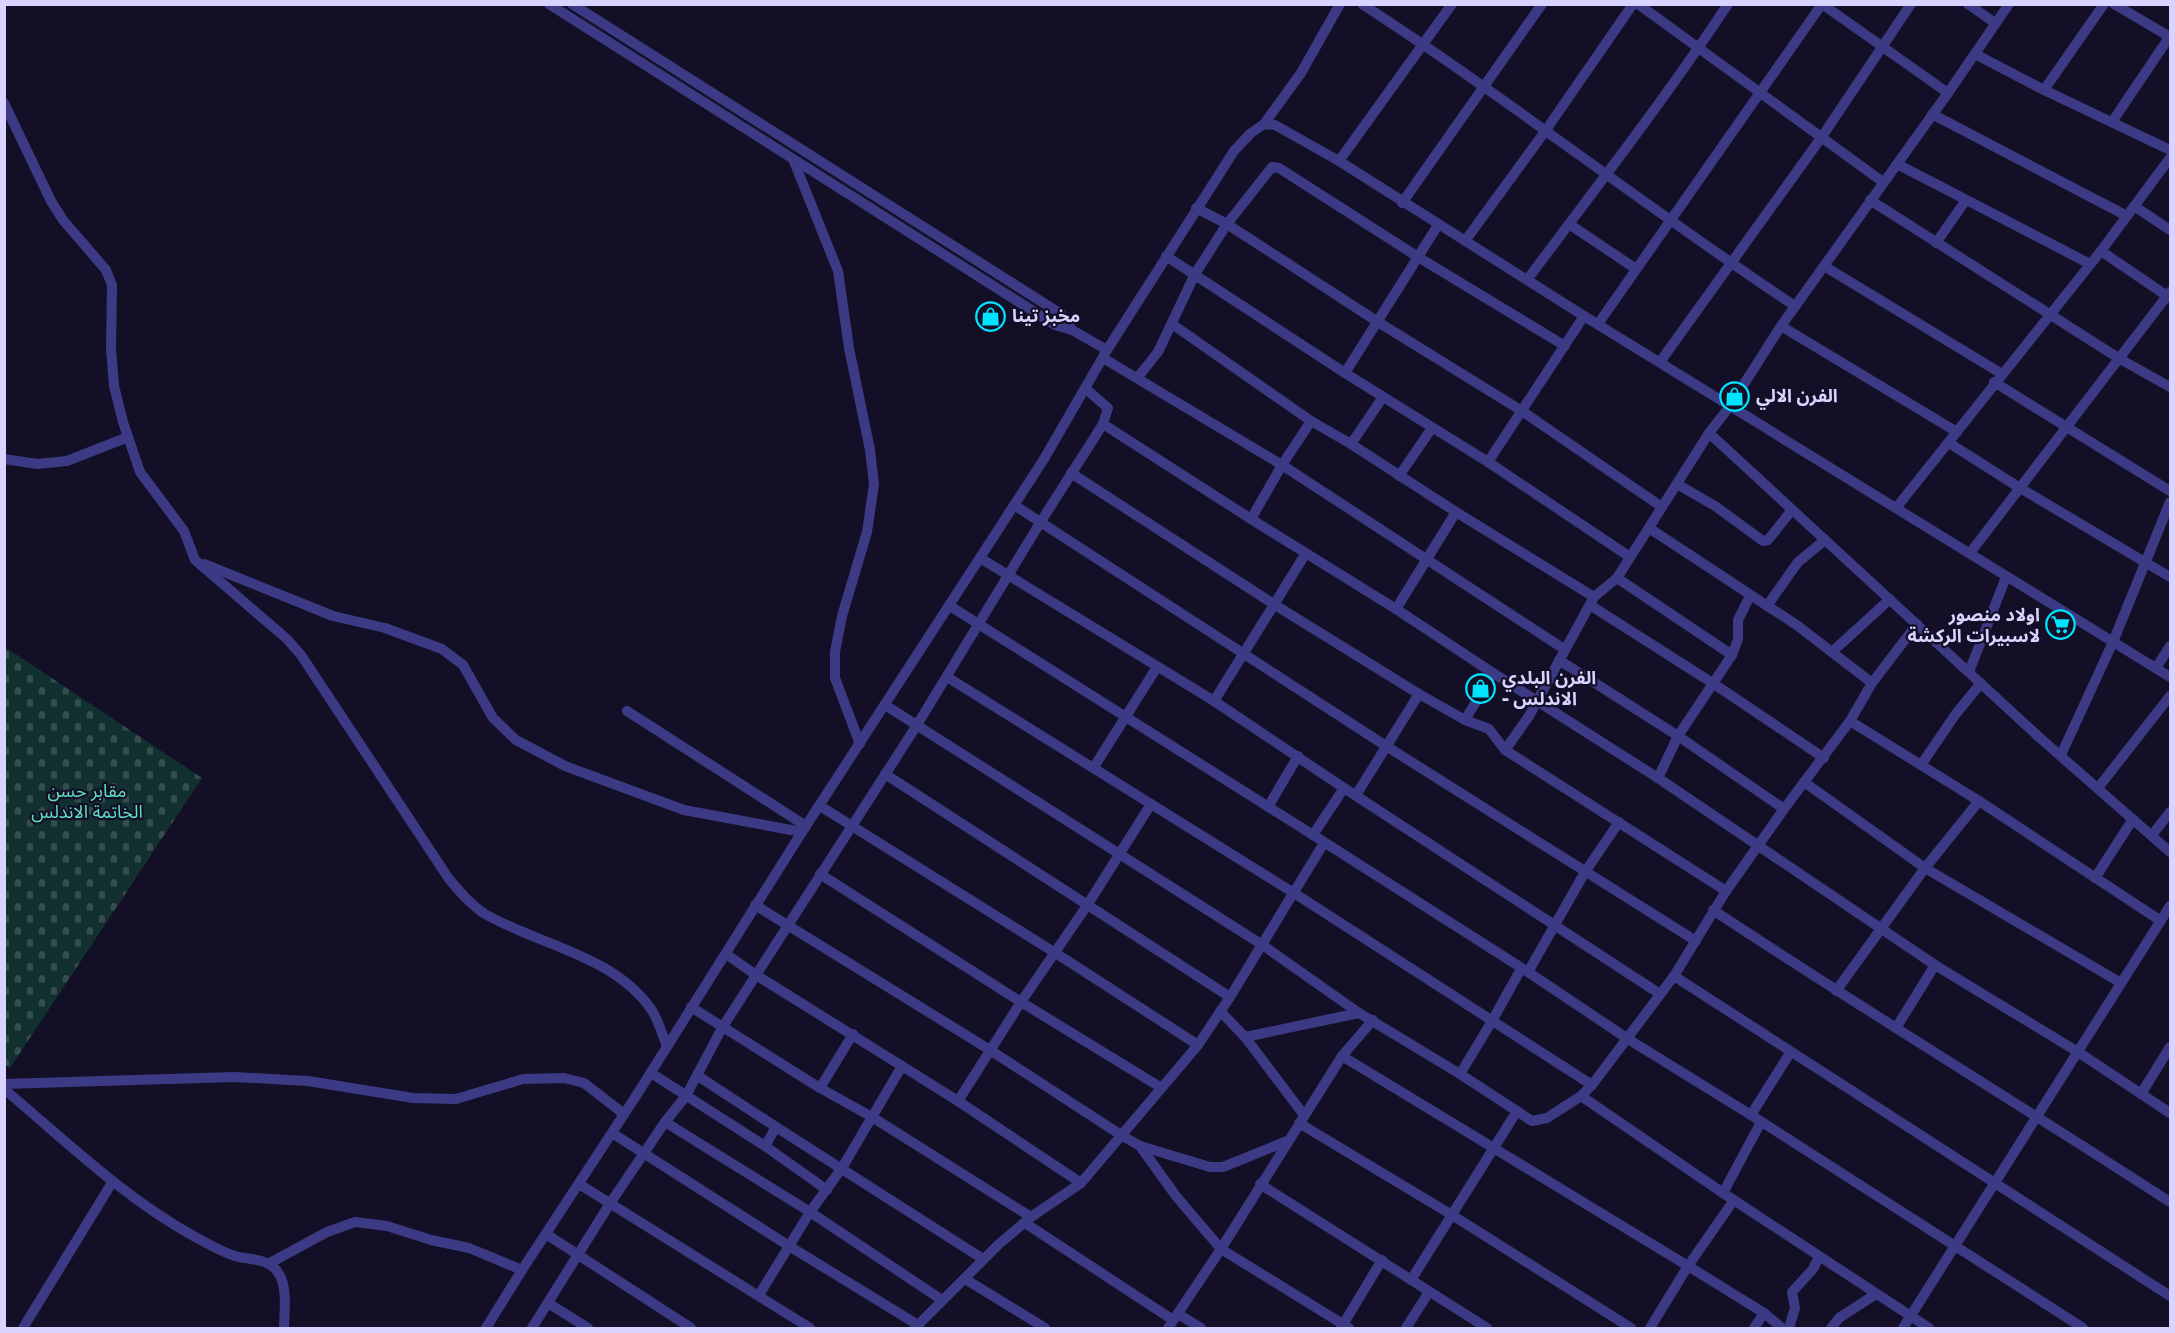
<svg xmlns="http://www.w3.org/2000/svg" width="2175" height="1333" viewBox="0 0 2175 1333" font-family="'Golos Text','Noto Sans Arabic',sans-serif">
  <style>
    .cemetery { fill: url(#cemetery-stones) }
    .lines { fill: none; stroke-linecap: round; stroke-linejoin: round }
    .minor { stroke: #3d3a85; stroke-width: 10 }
    .labels { text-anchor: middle; stroke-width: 4.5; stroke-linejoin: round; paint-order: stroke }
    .poi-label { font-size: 18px; font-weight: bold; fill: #d9d4ff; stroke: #130f26; text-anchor: start }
    .park-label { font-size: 18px; fill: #5fe0c0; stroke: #130f26 }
  </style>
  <defs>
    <pattern id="cemetery-stones" width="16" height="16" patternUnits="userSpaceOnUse" patternTransform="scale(1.5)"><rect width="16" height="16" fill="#12302f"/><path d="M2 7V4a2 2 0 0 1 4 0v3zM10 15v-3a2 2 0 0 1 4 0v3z" fill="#344d4e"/></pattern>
  </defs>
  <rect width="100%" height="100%" fill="#130f26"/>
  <polygon class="cemetery" points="5,647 202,778 10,1068 4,1064"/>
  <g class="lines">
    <g class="minor">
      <polyline points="549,4 1055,325 1072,330 1107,350 1234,151 1251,133 1264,124 1275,125 1339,161 1584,316 2170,677"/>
      <polyline points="572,4 1061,314 1072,330"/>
      <path d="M1362 4C1510 100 1648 209 1795 306"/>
      <polyline points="1638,4 1883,182"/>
      <polyline points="1822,4 1948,93"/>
      <polyline points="1968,4 1995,23"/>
      <polyline points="2114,4 2170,37"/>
      <polyline points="1975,54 2044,90 2170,150"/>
      <polyline points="2044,90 2104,4"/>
      <path d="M4 103 51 201 63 220 106 270 112 285 111 349 114 386 123 422 140 472 184 531 195 560 287 639 301 655 449 879C460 892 471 905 485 914 539 945 613 955 651 1009 658 1019 662 1034 667 1046"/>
      <polyline points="1932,114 2127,216"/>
      <polyline points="2112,122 2170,36"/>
      <polyline points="1264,124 1301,73 1340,4"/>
      <polyline points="793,159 838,271 849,348 870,450 874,484 867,532 842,616 835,652 835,678 860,744"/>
      <polyline points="1339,161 1452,4"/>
      <polyline points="1897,164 2090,264"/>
      <polyline points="1870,200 2120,359 2170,387"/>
      <polyline points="1402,203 1542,4"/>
      <polyline points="2134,206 2170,230"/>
      <polyline points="1196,208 1227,224 1378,322 1522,411 1662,507"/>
      <polyline points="1569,224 1636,269"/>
      <polyline points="1465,241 1546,130 1633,4"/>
      <polyline points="1936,243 1966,200"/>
      <polyline points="2101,251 2170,298"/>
      <polyline points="1166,256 1345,373 1488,462 1630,557"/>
      <polyline points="1824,266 2002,374"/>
      <path d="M1527 280C1595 189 1665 99 1728 4"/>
      <polyline points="1172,324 1311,421 1351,444 1456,512 1594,597"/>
      <polyline points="1598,324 1822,4"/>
      <polyline points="1781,326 1957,432"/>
      <polyline points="1103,358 1282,465 1564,649"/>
      <polyline points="1660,362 1821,138 1911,4"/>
      <polyline points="1345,373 1438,225"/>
      <polyline points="1138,377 1158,352 1195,274 1227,224 1272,167 1279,168 1418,257 1565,346"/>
      <polyline points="1994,382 2170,491"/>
      <polyline points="1103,424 1251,519 1396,609 1493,673 1658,778 1935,965 2078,1052 2170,1113"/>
      <polyline points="1709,433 2040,738 2170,852"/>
      <polyline points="1949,443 2020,488 2170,577"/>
      <polyline points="1351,444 1383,397"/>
      <polyline points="4,459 37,464 67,461 128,437"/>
      <polyline points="1488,462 1584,316"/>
      <polyline points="1071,473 1275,605 1419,694 1465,720 1489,729 1505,750 1726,891"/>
      <polyline points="1399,476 1432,428"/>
      <polyline points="1677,484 1715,506 1763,541 1768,540 1792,510"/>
      <polyline points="1014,505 1386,746 1696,941"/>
      <polyline points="1896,508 2101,251 2170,158"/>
      <polyline points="1251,519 1282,465 1311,421"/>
      <polyline points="1649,528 1798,626 1872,683"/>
      <polyline points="1970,553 2170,292"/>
      <polyline points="980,558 1214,701 1344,788 1660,994"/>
      <polyline points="204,564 333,616 385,628 442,649 463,665 493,718 516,740 565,766 684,810 802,832"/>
      <polyline points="1617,578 1732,655"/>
      <polyline points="1590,605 1714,684 1824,758"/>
      <polyline points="950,606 1313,835 1528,972 1628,1039 1751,1115 2083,1328"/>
      <polyline points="1767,606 1798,562 1825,540"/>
      <polyline points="1396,609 1456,512"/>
      <polyline points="1832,652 1890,599"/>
      <polyline points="1559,660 1678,736 1784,809"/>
      <polyline points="2156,668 2170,646"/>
      <polyline points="1969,672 2006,577"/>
      <polyline points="947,677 1294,893 1592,1085"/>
      <polyline points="1214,701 1306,553"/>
      <polyline points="885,705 1261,944 1359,1013 1460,1074 1532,1121 1547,1118 1581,1096 1592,1085 1674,976 1726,891 1784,809 1850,721 1872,683 1917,624"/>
      <polyline points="627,711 806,826"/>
      <polyline points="1465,720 1493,673"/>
      <polyline points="1850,721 1979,801 2161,921"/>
      <polyline points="1505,750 1529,716 1594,597 1617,578 1709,433 1730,406 1781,326 1948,93 2009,4"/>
      <polyline points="2061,755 2113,642 2170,502"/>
      <polyline points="1921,765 1955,715 1981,683"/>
      <polyline points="1094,767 1157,667"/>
      <polyline points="885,774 1230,997"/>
      <polyline points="1658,778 1678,736 1732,655 1738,639 1738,620 1750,596"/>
      <polyline points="1804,782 1925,868 2121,983"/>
      <polyline points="2098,788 2170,696"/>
      <polyline points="1356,795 1419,694"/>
      <polyline points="820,806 1054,952 1198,1045"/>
      <polyline points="1268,807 1298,756"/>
      <polyline points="1313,835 1344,788"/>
      <polyline points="2152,835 2170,812"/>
      <polyline points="820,874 1021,1002 1160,1087"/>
      <polyline points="2095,878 2133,819"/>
      <polyline points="755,905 990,1050 1121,1135 1140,1146 1176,1196 1221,1249 1349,1328"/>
      <path d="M1713 910C1864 1010 2019 1104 2170 1202"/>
      <polyline points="726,954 756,975 958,1101 1081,1183"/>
      <polyline points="1528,972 1585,872 1619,822"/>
      <polyline points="1674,976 2170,1296"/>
      <polyline points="1836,991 1925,868 1979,801"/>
      <polyline points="691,1007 820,1088 872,1117 1031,1217"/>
      <polyline points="1220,1011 1245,1037 1304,1115"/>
      <polyline points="1896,1028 1935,965"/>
      <polyline points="1245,1037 1359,1013"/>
      <polyline points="1342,1056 1688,1266 1650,1328"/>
      <polyline points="651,1073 765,1146 827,1190"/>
      <polyline points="1460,1074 1492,1021 1521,969"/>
      <polyline points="698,1076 776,1127 765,1146"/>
      <polyline points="4,1084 234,1077 308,1081 413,1098 456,1099 523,1079 564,1078 584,1083 624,1114"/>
      <polyline points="820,1088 853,1034"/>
      <path d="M4 1089C66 1141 125 1199 197 1238 209 1244 225 1254 239 1257 253 1260 271 1259 279 1274 288 1289 284 1312 284 1328"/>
      <polyline points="2141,1094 2170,1047"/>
      <polyline points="1581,1096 1723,1193 1929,1328"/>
      <polyline points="958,1101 1021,1002 1088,904 1151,804"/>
      <polyline points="1751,1115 1790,1053"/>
      <polyline points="665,1122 686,1096 722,1028 917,725 1040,523 1103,424 1108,408 1086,389"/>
      <polyline points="1299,1123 1452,1215 1631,1328"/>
      <polyline points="776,1127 983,1259"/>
      <polyline points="612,1133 789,1246 918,1325"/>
      <polyline points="1140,1146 1210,1167 1223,1167 1287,1141"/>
      <polyline points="579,1184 810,1328"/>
      <polyline points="1260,1184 1487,1328"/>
      <polyline points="1723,1193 1761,1122"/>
      <polyline points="1734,1200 1688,1266 1764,1313 1782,1328"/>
      <polyline points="1025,1223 1173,1320"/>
      <polyline points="546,1234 691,1328"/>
      <polyline points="268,1264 327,1232 355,1222 387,1226 431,1240 469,1248 522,1270"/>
      <polyline points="965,1279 1045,1328"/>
      <polyline points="1411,1280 1517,1111"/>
      <polyline points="759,1295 810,1212 842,1168 902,1066"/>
      <polyline points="548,1303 588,1328"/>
      <polyline points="1178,1314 1201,1328"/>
      <polyline points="23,1328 113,1181"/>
      <polyline points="486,1328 522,1270 636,1096 802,832 1044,459 1107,350"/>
      <polyline points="532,1328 609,1205 665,1122 810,1212 942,1300"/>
      <polyline points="915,1328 999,1244 1031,1217 1081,1183 1198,1045 1230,997 1324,843"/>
      <polyline points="1168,1328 1221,1249 1342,1056 1373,1020"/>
      <polyline points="1341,1328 1382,1260"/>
      <polyline points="1406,1328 1429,1292"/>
      <polyline points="1754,1328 1764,1313"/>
      <polyline points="1789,1328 1795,1308 1792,1292 1813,1269 1819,1257"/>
      <polyline points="1831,1328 1839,1318 1876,1294"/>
      <polyline points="1903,1328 2170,906"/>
    </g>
  </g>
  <defs>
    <symbol id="shop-ring" viewBox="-11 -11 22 22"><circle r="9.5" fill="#130f26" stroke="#00e5ff" stroke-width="1.5"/><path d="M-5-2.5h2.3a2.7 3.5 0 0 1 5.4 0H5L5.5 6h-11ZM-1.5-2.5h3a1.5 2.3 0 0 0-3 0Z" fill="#00e5ff"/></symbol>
    <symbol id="supermarket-ring" viewBox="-11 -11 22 22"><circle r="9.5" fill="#130f26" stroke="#00e5ff" stroke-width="1.5"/><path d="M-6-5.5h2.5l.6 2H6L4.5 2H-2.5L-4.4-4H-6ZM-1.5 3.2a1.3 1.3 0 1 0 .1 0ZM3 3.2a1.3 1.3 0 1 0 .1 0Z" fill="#00e5ff"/></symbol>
  </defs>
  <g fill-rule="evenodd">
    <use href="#shop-ring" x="974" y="300" width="33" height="33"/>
    <use href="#shop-ring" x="1718" y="380" width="33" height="33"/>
    <use href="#supermarket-ring" x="2044" y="608" width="33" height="33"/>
    <use href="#shop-ring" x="1464" y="672" width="33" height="33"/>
  </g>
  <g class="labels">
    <g class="poi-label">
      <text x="1012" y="322">مخبز تينا</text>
      <text x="1756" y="402">الفرن الالي</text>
      <text x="2040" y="621" text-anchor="end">اولاد منصور<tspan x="2040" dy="21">لاسبيرات الركشة</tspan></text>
      <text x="1502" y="684">الفرن البلدي<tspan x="1502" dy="21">- الاندلس</tspan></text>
    </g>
    <g class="park-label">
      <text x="87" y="797">مقابر حسن<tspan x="87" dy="21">الخاتمة الاندلس</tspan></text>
    </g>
  </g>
  <rect width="2175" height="1333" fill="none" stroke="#d9d4ff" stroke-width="12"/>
</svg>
